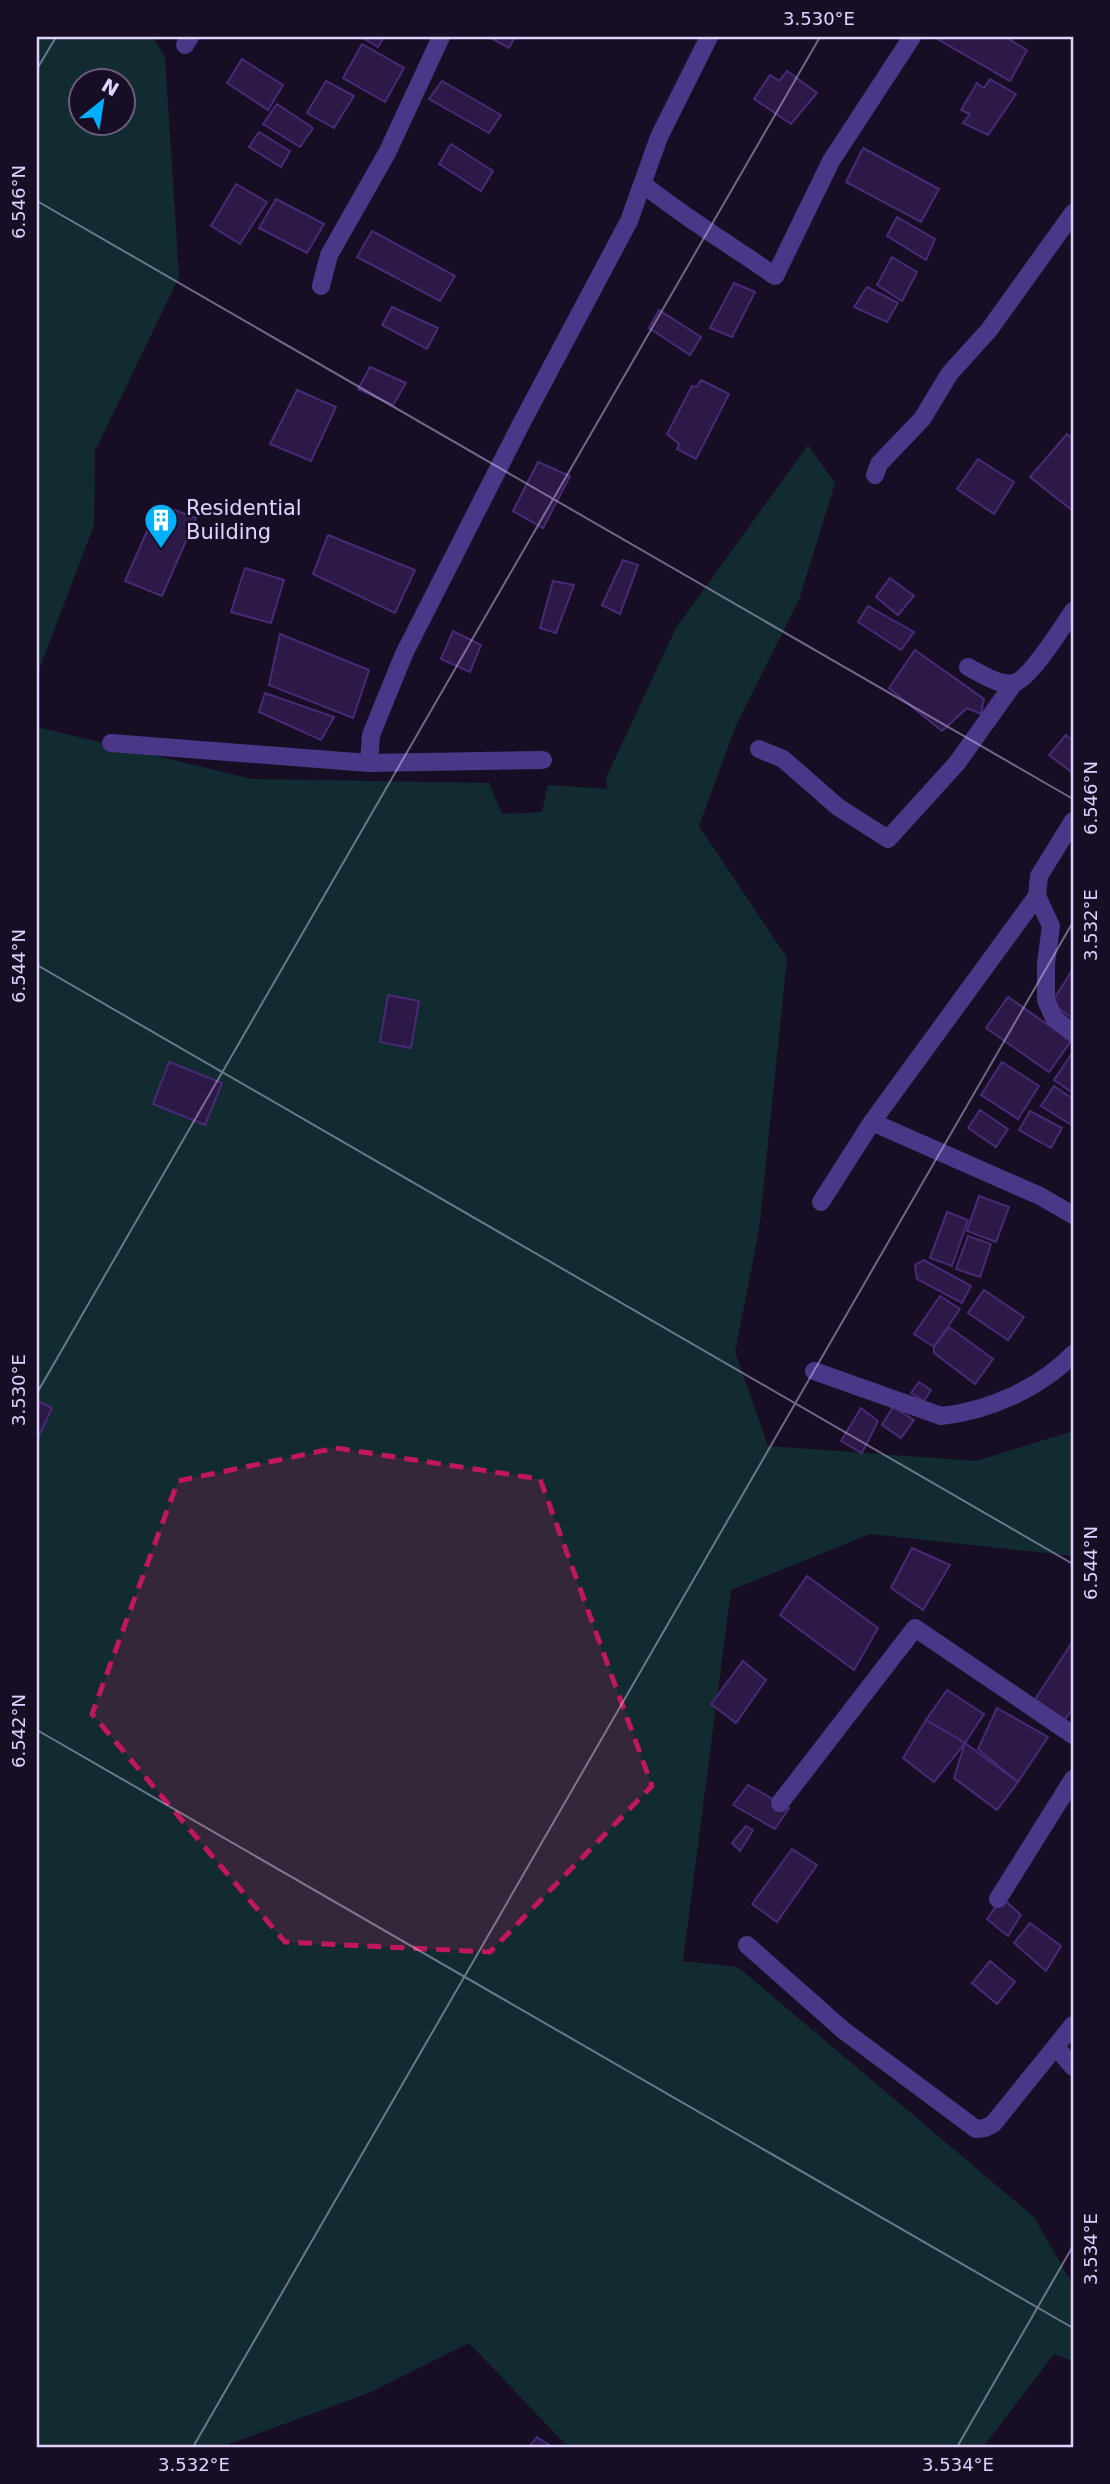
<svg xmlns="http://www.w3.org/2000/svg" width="1110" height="2484" viewBox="0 0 1110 2484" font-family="'DejaVu Sans',sans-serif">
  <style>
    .green { fill: #112b31; fill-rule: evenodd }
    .building { fill: #2c1948; stroke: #482a75; stroke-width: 2 }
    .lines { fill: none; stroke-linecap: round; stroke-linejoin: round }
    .minor { stroke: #4b3787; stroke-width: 18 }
    .marked { fill: #c2185b; fill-opacity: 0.2; stroke: #c2185b; stroke-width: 5; stroke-dasharray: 14 9; stroke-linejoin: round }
    .ticks { fill: none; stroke: #e1d3ff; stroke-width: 2; stroke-opacity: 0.45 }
    .labels { text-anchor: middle; stroke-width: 5; stroke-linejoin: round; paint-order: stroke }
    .poi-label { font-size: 21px; fill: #e1d3ff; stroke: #170e26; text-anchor: start }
    .neatline { fill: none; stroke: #e1d3ff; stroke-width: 2.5 }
    .ticks-label { font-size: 18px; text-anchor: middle; fill: #e1d3ff }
  </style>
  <rect width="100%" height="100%" fill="#170e26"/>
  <g class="green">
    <path d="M37 37H153L165 57 179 277 95 451 94 525 37 675ZM122 80V122H80V80Z"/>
    <polygon points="808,445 835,483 799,600 735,728 699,826 787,958 759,1230 735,1352 768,1446 976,1461 1073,1431 1073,1556 870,1534 731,1590 683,1961 738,1967 1034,2217 1073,2285 1073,2361 1054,2354 983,2447 568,2447 469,2343 371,2392 221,2447 37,2447 37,727 252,779 489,783 502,814 542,812 548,785 607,789 606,778 676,628"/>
  </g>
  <g class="building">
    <polygon points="361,37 384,37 378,47"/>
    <polygon points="489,37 515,37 509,48"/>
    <polygon points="934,37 1005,37 1027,50 1010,81"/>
    <polygon points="362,44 404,68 385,102 343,78"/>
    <polygon points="242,59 283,85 268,110 227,83"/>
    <polygon points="787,71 817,93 791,124 754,99 770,75 779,81"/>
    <polygon points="990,79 1016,94 988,135 963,123 970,114 961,110 977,83 984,88"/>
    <polygon points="326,81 354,96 334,128 307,113"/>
    <polygon points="442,81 501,115 489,133 429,99"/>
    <polygon points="277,104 313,128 300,147 263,124"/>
    <polygon points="259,132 290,151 281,167 249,147"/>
    <polygon points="451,144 493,171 481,191 439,164"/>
    <polygon points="863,148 939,189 921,222 846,182"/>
    <polygon points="236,184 267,202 240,244 211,226"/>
    <polygon points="276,199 324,224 307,253 259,228"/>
    <polygon points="897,217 935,239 926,260 887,236"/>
    <polygon points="372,231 455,276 440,301 357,257"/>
    <polygon points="892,257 917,272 902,301 877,285"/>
    <polygon points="734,283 755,292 732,337 710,328"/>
    <polygon points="867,287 898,303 887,322 854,307"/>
    <polygon points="392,307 438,328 427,349 382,325"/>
    <polygon points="659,310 701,337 690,355 649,328"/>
    <polygon points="370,367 406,383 393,405 358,389"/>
    <polygon points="701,380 729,394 696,459 677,449 679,444 667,434 692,386 697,387"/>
    <polygon points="297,390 336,407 311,461 270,444"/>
    <polygon points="1067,434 1073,439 1073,511 1030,477"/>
    <polygon points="978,459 1014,482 994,514 957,489"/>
    <polygon points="538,462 570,476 543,528 513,511"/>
    <polygon points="159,504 196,518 162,596 125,581"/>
    <polygon points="328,535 415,570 395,613 313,574"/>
    <polygon points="623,560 638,565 620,614 602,605"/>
    <polygon points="245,568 284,580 271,623 231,612"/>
    <polygon points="890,578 914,596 898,615 876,597"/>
    <polygon points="553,581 574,585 556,633 540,628"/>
    <polygon points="868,606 914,632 901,650 858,622"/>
    <polygon points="453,631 481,645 470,672 441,659"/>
    <polygon points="280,634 369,670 353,718 269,685"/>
    <polygon points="915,650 984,699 981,714 967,708 942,731 889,688"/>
    <polygon points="265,693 334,717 321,740 259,712"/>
    <polygon points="1066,735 1073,741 1073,773 1049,755"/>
    <polygon points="1071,972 1073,973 1073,1018 1051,1004"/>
    <polygon points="388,995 419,1001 411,1048 380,1042"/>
    <polygon points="1008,997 1071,1041 1049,1072 986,1028"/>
    <polygon points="1073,1052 1073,1093 1054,1080"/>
    <polygon points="169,1062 222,1083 205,1125 153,1104"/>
    <polygon points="1002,1062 1039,1086 1018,1119 981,1095"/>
    <polygon points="1054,1086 1073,1099 1073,1126 1041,1106"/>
    <polygon points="980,1110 1008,1129 996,1147 968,1128"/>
    <polygon points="1030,1111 1062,1128 1051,1148 1019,1130"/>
    <polygon points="979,1196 1009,1207 996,1242 967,1231"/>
    <polygon points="947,1212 968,1220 952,1266 930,1258"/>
    <polygon points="968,1236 991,1244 980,1277 956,1269"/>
    <polygon points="924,1260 971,1286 962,1303 917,1279 915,1265"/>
    <polygon points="984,1290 1024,1317 1008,1340 968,1313"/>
    <polygon points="940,1296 960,1309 934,1347 914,1334"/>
    <polygon points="949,1327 993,1359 975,1384 934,1353 934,1347"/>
    <polygon points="919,1382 931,1390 924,1401 911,1393"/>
    <polygon points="37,1401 52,1408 37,1440"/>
    <polygon points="893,1407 914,1420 901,1438 882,1425"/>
    <polygon points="861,1408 878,1421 862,1453 841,1441"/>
    <polygon points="912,1548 950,1565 923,1610 891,1588"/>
    <polygon points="807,1576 878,1628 854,1670 780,1615"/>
    <polygon points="1073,1641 1073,1708 1065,1720 1034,1701"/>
    <polygon points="743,1661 766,1680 736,1723 711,1704"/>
    <polygon points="947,1690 984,1714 965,1743 926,1720"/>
    <polygon points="997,1708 1048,1737 1018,1782 978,1749"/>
    <polygon points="926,1720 965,1743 934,1782 903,1758"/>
    <polygon points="965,1743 1018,1782 997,1810 954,1778"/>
    <polygon points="748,1785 789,1808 775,1829 733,1805"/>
    <polygon points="746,1826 753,1830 740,1851 732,1843"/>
    <polygon points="792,1849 817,1865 777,1922 752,1904"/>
    <polygon points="1002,1898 1021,1915 1008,1936 987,1919"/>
    <polygon points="1030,1923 1061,1946 1046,1971 1014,1943"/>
    <polygon points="990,1961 1015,1982 997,2004 972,1983"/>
    <polygon points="537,2437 552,2447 529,2447"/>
  </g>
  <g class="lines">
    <g class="minor">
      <polyline points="185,45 190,37"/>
      <path d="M643 184C685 218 731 245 775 276L831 161 912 37"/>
      <polyline points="321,286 329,255 387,153 441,37"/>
      <polyline points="875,475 879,464 922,419 950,373 989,330 1073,213"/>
      <path d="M968 667C980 673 1000 687 1014 683 1030 679 1063 626 1073 611"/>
      <polyline points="111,743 369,763 543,760"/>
      <polyline points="759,749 783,759 838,807 888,839 957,763 1014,683"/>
      <polyline points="369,763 371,735 404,654 521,424 629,221 659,137 709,37"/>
      <polyline points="1073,821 1039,876 1037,896 1051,926 1046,963 1046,1000 1054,1018 1073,1033"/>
      <polyline points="1037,896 872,1122 1040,1196 1073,1215"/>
      <polyline points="821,1202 872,1122"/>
      <path d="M814 1371 941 1416C989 1411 1040 1388 1073 1354"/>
      <polyline points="780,1803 915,1628 1073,1735"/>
      <polyline points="998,1899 1073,1779"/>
      <polyline points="747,1945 843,2030 976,2129 985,2128 993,2124 1073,2025"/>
      <polyline points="1056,2047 1073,2067"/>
    </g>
  </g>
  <path class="marked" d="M336 1448 540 1479 652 1786 490 1952 285 1942 92 1714 178 1481Z"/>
  <path class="ticks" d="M37 69 56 37M37 201 1073 799M37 965 1073 1564M37 1393 820 37M37 1730 1073 2328M193 2447 1073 922M957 2447 1073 2246"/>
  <defs>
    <symbol id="building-pin" viewBox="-11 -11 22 30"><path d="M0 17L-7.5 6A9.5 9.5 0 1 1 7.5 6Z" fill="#00b0fe" stroke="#170e26"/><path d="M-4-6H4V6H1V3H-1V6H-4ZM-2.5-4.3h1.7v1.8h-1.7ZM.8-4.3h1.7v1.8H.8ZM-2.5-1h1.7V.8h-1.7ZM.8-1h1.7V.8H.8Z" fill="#fff"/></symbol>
  </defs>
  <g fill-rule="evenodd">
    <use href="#building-pin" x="142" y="501" width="38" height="52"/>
  </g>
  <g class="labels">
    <g class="poi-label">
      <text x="186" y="515">Residential<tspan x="186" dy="24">Building</tspan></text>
    </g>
  </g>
  <rect width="1110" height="2484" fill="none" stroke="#170e26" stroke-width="77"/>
  <g transform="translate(102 102) rotate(30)"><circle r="33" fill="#170e26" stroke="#685d7d" stroke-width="2"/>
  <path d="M0-5L12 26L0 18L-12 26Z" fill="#00b0fe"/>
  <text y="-10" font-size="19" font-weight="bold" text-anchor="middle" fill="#e1d3ff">N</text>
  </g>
  <rect x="38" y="38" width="1034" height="2408" class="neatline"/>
  <g class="ticks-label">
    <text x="819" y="25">3.530°E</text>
    <text transform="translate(19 202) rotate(-90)" y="6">6.546°N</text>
    <text transform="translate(1091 798) rotate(-90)" y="6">6.546°N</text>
    <text transform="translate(1091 925) rotate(-90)" y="6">3.532°E</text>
    <text transform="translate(19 966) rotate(-90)" y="6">6.544°N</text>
    <text transform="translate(19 1390) rotate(-90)" y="6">3.530°E</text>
    <text transform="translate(1091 1563) rotate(-90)" y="6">6.544°N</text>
    <text transform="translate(19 1731) rotate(-90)" y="6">6.542°N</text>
    <text transform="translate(1091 2249) rotate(-90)" y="6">3.534°E</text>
    <text x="194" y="2471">3.532°E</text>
    <text x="958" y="2471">3.534°E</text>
  </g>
</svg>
